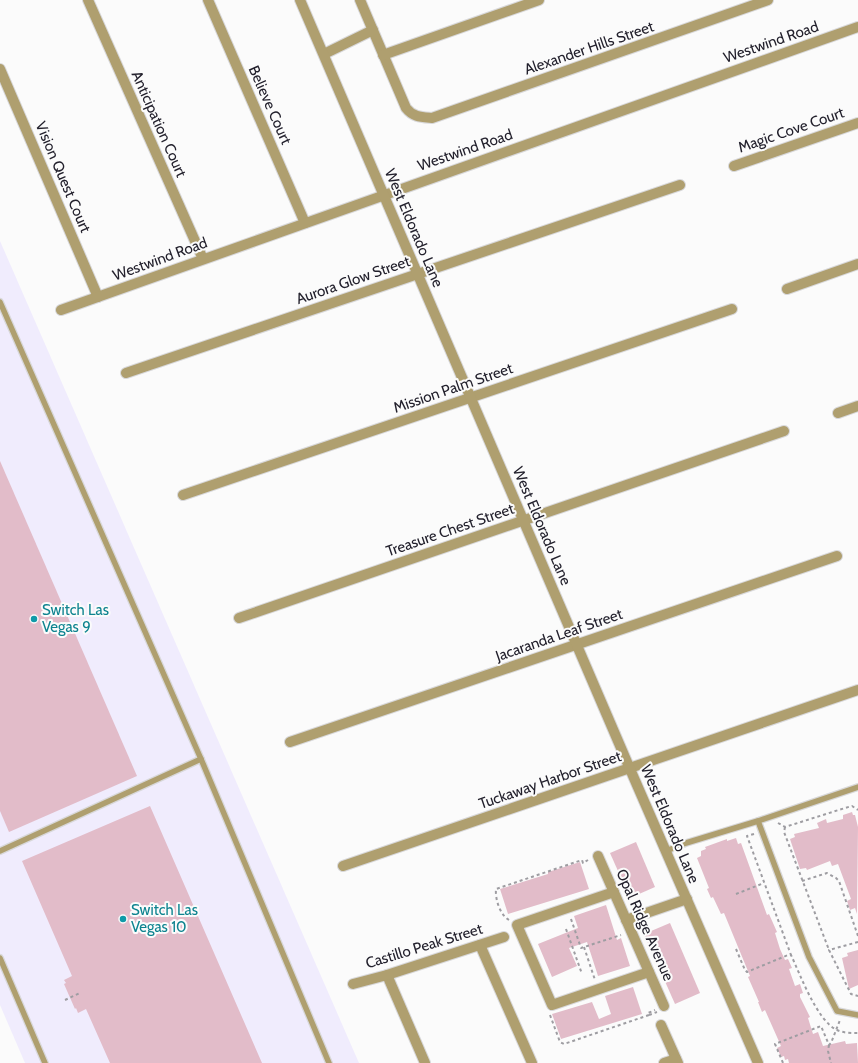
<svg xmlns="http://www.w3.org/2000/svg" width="858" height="1063" viewBox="0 0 858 1063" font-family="Cabin,sans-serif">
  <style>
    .built { fill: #f0ecfd }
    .building { fill: #e2bcc9 }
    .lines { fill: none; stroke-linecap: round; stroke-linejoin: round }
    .service-casing { stroke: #d8d8da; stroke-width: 8 }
    .minor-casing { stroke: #d8d8da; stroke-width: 12 }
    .tertiary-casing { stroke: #d8d8da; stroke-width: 12 }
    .path { stroke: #9e9da2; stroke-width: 2; stroke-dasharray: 3 3; stroke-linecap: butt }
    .service { stroke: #af9f6f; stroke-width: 5.5 }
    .minor { stroke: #af9f6f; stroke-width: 10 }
    .tertiary { stroke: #af9f6f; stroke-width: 10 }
    .culture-dot { fill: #0f9aa8; stroke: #fbfbfb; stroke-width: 1.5 }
    .labels { text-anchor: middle; stroke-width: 4; stroke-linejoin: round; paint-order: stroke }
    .street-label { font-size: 15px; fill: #23212d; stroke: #fbfbfb }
    .culture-label { font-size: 15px; fill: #0d838f; stroke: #fbfbfb; text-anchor: start }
  </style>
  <rect width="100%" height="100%" fill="#fbfbfb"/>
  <polygon class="built" points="0,241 359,1063 25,1063 0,1005"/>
  <g class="building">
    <polygon points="0,461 137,776 9,832 0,811"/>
    <polygon points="150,806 262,1063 110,1063 86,1009 78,1013 76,1008 75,1009 64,984 66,983 64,980 72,976 22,861"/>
    <polygon points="852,812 853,815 855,815 858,827 857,914 855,908 850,910 847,901 851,899 838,864 832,866 830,861 807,870 806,868 800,869 790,839 795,837 794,834 819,828 817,823 826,819 827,823 843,819 843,815"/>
    <polygon points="736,838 738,844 741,843 767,915 769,914 777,932 775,933 780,949 785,960 788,959 792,968 789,969 795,986 800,984 803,993 800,994 800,997 810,1017 808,1018 813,1034 818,1032 823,1046 845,1041 846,1044 857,1043 858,1063 789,1063 788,1059 785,1060 784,1056 781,1057 777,1048 781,1046 765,1010 762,1012 758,1002 759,1002 748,977 750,976 724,913 721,914 713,897 711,898 707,889 709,888 697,858 701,856 701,851 706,849 705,847 727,839 727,841"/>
    <polygon points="636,842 655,887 630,898 610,853"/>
    <polygon points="580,862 589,889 508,914 500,889 548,874 548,872"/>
    <polygon points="606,905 617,940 621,938 630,966 598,976 587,942 569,948 577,966 552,977 538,944 578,928 574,916"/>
    <polygon points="670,923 700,993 675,1004 644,934"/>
    <polygon points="858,950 858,985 849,989 842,958 848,956 847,953"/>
    <polygon points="633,987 642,1014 561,1039 552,1014 592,1002 599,1019 611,1014 605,996"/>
  </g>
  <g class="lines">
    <defs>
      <g id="service">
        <polyline points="0,302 201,759 329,1063"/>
        <polyline points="758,821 809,957 837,1011 858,1015"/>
        <polyline points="0,851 201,759"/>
        <polyline points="666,851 686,843 758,821 858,787"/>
        <polyline points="0,958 45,1063"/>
      </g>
      <g id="minor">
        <polyline points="88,0 203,259"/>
        <polyline points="208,0 305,223"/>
        <path d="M360 0 406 108C413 117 421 117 432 118L768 0"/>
        <polyline points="324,54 373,30"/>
        <polyline points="383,55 539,0"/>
        <polyline points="0,69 98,297"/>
        <polyline points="734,166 858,123"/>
        <polyline points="787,289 858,264"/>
        <polyline points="61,310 858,27"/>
        <polyline points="126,373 680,185"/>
        <polyline points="838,413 858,406"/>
        <polyline points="183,495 732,309"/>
        <polyline points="239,618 784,431"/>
        <polyline points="290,742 837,556"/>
        <polyline points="598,856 664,1006"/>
        <polyline points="343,866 858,690"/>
        <polyline points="614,892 517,925 552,1005 649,972"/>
        <polyline points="626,920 687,899"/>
        <polyline points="480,945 532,1063"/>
        <polyline points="387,975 425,1063"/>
        <polyline points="353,984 387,975 504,937"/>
        <polyline points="661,1025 678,1063"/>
        <polyline points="664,1063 676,1059"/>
      </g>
      <polyline id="tertiary" points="300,0 630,769 758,1063"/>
    </defs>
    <use href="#service" class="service-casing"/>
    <use href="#minor" class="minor-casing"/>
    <use href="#tertiary" class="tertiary-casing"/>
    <g class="path">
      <polyline points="778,823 785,827 845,808 852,806 858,810"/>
      <polyline points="785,827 784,832 829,950"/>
      <polyline points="754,834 747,836 791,955"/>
      <polyline points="802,881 827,873 836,878 839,881 858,936"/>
      <polyline points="736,894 764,883"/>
      <polyline points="571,919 581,948 621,935"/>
      <path d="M509 920C500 915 495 899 496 889L582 860 583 863 588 860"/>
      <polyline points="566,929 582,974"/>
      <polyline points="858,942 829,950 851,994 858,996"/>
      <polyline points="584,947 595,980"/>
      <path d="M736 949 745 970 747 972 788 955H791C800 974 817 1021 837 1030 843 1033 851 1033 858 1033"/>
      <polyline points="65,1000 80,993"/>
      <polyline points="550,1015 560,1042 564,1044 649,1015 648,1013 655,1010"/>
      <polyline points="649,1015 657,1012"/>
      <polyline points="829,1045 828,1051 831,1063"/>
      <polyline points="783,1063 775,1044 821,1026 829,1045 831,1043 840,1020"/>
    </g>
    <use href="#service" class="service"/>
    <use href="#minor" class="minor"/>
    <use href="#tertiary" class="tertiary"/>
  </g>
  <g class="culture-dot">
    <circle cx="34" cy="619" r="4"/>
    <circle cx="123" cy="919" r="4"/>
  </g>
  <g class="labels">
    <g class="street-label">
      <text transform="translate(771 42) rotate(-19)" y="5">Westwind Road</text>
      <text transform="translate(589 48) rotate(-19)" y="5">Alexander Hills Street</text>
      <text transform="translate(270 105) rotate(66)" y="5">Believe Court</text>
      <text transform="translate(159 124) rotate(66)" y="5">Anticipation Court</text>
      <text transform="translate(791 130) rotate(-19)" y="5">Magic Cove Court</text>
      <text transform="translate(465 150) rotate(-19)" y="5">Westwind Road</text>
      <text transform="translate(63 177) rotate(67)" y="5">Vision Quest Court</text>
      <text transform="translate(414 228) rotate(67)" y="5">West Eldorado Lane</text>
      <text transform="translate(160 259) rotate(-20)" y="5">Westwind Road</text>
      <text transform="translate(353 280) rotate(-19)" y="5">Aurora Glow Street</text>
      <text transform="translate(453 388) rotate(-19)" y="5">Mission Palm Street</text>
      <text transform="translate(542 526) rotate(67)" y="5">West Eldorado Lane</text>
      <text transform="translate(450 530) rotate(-19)" y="5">Treasure Chest Street</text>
      <text transform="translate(559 635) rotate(-19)" y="5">Jacaranda Leaf Street</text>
      <text transform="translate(550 780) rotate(-19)" y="5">Tuckaway Harbor Street</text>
      <text transform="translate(670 824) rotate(67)" y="5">West Eldorado Lane</text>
      <text transform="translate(645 925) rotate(66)" y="5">Opal Ridge Avenue</text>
      <text transform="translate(424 946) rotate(-17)" y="5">Castillo Peak Street</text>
    </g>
    <g class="culture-label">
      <text x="42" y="615">Switch Las<tspan x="42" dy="17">Vegas 9</tspan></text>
      <text x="131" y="915">Switch Las<tspan x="131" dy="17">Vegas 10</tspan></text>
    </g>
  </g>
</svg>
